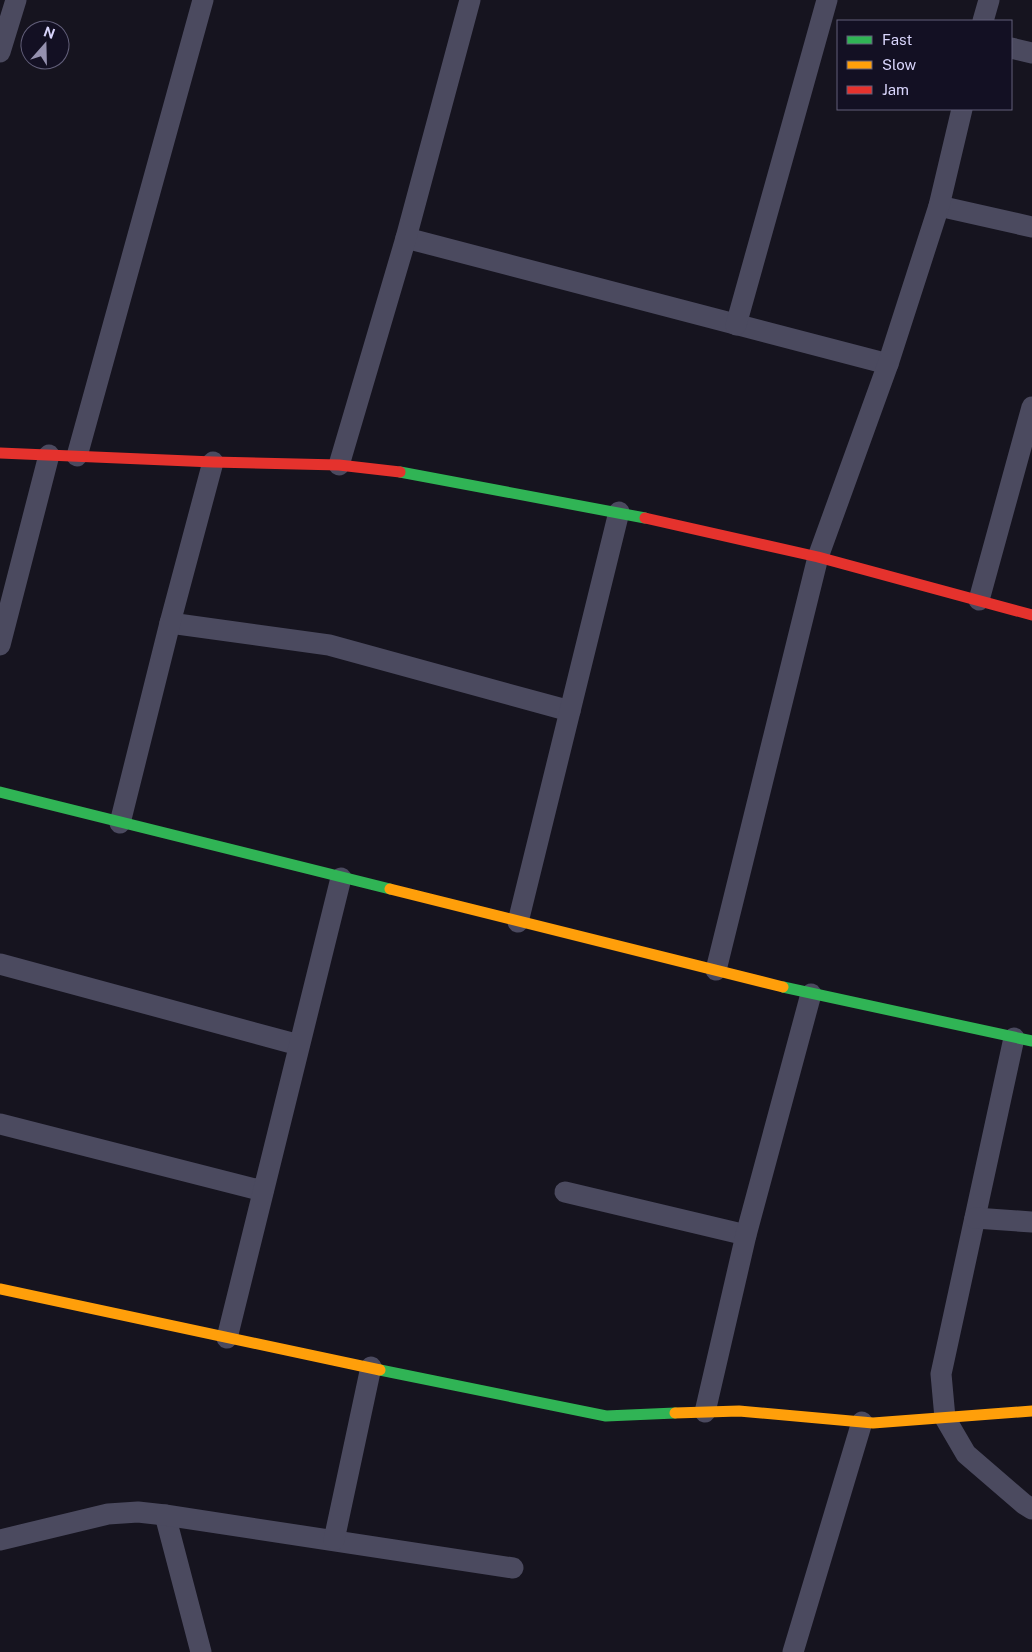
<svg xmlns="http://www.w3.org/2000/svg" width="1032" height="1652" viewBox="0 0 1032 1652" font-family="'Public Sans',sans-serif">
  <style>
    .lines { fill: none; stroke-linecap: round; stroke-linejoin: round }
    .street { stroke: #4b4a5f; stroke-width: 21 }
    .fast { stroke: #30b455; stroke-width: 11 }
    .slow { stroke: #ff9f0a; stroke-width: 11 }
    .jam { stroke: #e5322d; stroke-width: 11 }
  </style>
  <rect width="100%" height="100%" fill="#16141f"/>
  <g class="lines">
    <g class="street">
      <polyline points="983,21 989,0"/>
      <polyline points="1011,48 1032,53"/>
      <polyline points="0,52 16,0"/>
      <polyline points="939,206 1032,227"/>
      <polyline points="406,238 888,364"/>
      <polyline points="736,325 827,0"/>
      <polyline points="77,456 203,0"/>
      <polyline points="339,465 406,238 470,0"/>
      <polyline points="979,600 1032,407"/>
      <polyline points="170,623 329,645 570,711"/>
      <polyline points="0,645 49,455"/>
      <polyline points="120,823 170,623 213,462"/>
      <polyline points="518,922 619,512"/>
      <polyline points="0,964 299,1045"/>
      <polyline points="716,970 818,557 888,364 939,206 962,109"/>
      <polyline points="1014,1038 941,1374 945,1418 966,1454 1024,1504 1032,1509"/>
      <polyline points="0,1124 263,1191"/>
      <polyline points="565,1192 746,1235"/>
      <polyline points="975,1218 1032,1222"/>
      <polyline points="227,1338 341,878"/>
      <polyline points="705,1412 746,1235 811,994"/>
      <polyline points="165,1515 201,1652"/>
      <polyline points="0,1540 108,1514 138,1512 165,1515 513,1568"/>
      <polyline points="334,1540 371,1367"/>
      <polyline points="793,1652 862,1422"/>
    </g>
    <g class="fast">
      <polyline points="400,472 645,518"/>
      <polyline points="0,792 390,889"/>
      <polyline points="783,987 1032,1041"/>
      <polyline points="380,1370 606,1416 675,1413"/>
    </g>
    <g class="slow">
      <polyline points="390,889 783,987"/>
      <polyline points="0,1289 380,1370"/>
      <polyline points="675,1413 739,1411 873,1423 1032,1411"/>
    </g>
    <g class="jam">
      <polyline points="0,453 213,462 339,465 400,472"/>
      <polyline points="645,518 818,557 1032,615"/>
    </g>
  </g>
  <rect x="837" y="20" width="175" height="90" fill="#131023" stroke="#625f7a"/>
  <rect x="847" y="36" width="25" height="8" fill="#30b455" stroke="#625f7a"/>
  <text x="882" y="45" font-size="15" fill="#d9d5fc">Fast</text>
  <rect x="847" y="61" width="25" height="8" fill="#ff9f0a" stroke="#625f7a"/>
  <text x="882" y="70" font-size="15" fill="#d9d5fc">Slow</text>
  <rect x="847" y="86" width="25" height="8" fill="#e5322d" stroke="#625f7a"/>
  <text x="882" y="95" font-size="15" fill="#d9d5fc">Jam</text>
  <g transform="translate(45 45) rotate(20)"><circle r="24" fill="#131023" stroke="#625f7a"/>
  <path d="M0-4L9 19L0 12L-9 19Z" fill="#9591af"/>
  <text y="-8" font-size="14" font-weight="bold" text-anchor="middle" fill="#d9d5fc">N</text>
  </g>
</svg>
